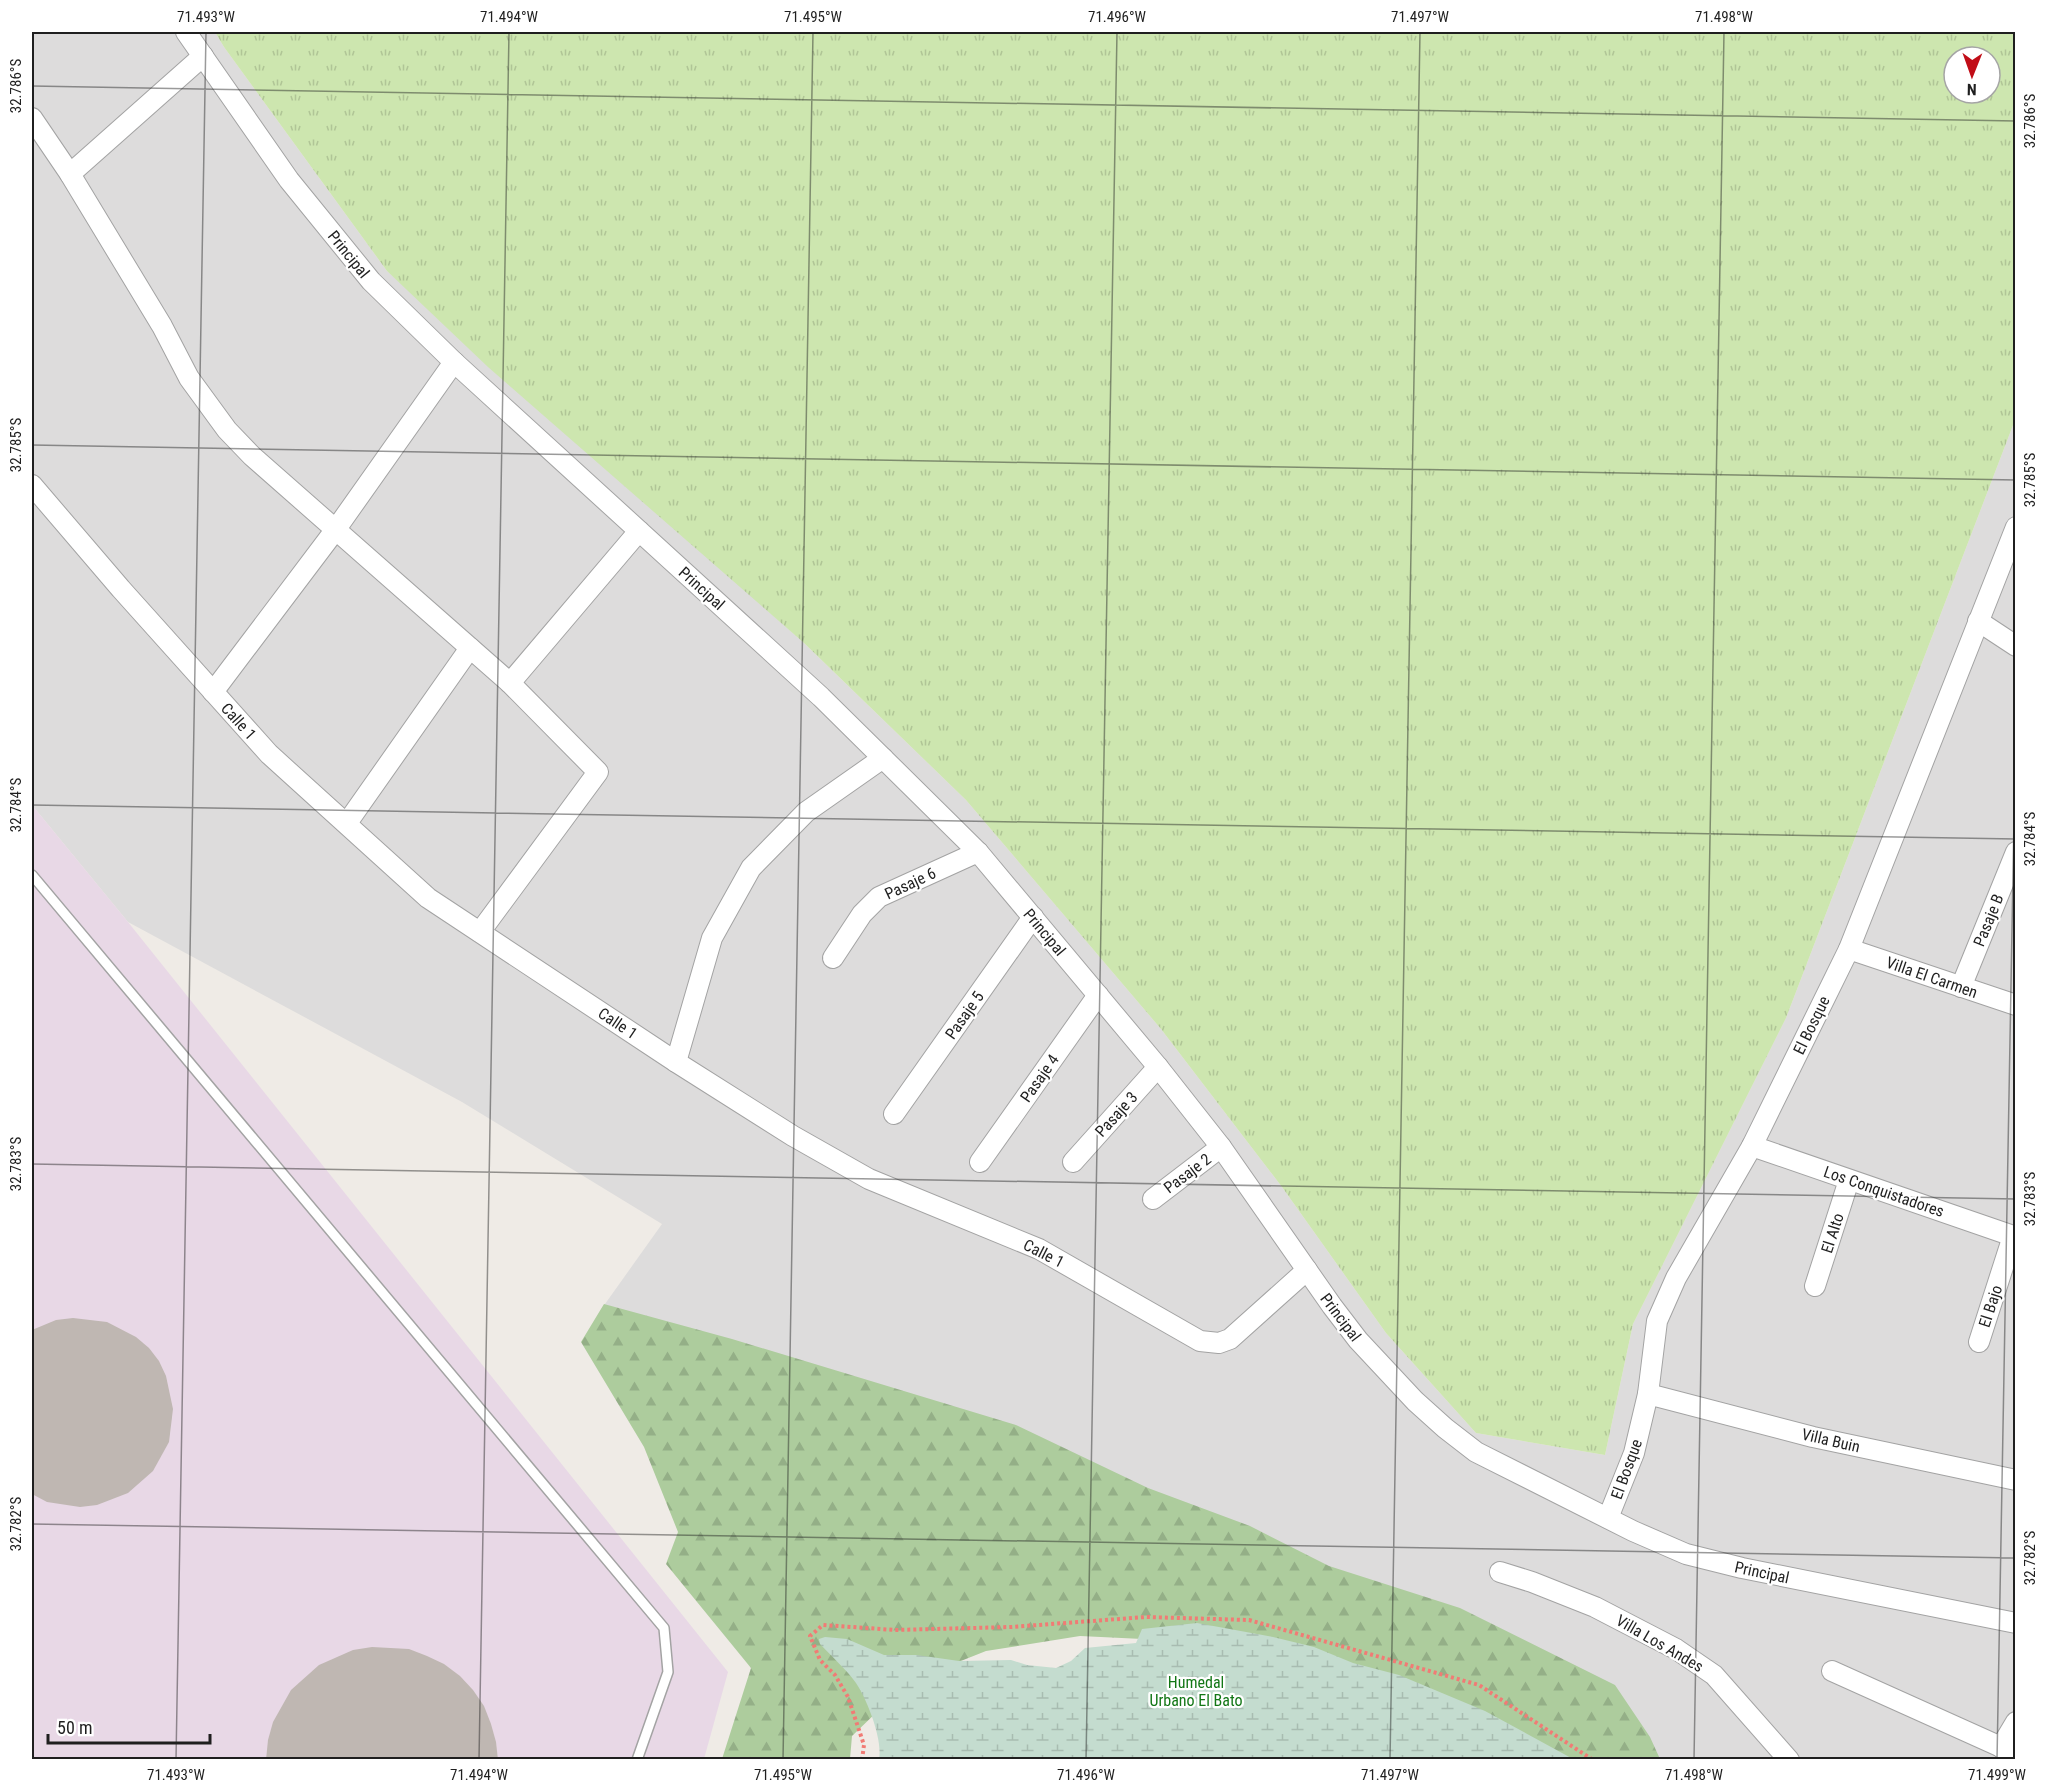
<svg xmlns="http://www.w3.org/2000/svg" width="2047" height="1791" viewBox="0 0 2047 1791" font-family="'Roboto Condensed',sans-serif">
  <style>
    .residential { fill: #dddcdc }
    .industrial { fill: #e8d8e6 }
    .grass { fill: url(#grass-tufts); fill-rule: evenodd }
    .forest { fill: url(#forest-firs) }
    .wetland { fill: url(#wetland-marsh) }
    .building { fill: #bfb7b2 }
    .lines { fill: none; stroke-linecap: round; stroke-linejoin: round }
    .lane-casing { stroke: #a3a3a3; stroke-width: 12 }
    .street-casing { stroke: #a3a3a3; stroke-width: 22 }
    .path { stroke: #f17b75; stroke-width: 4; stroke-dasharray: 3 3; stroke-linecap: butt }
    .lane { stroke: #fff; stroke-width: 9 }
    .street { stroke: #fff; stroke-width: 20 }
    .ticks { fill: none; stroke: #1f1f1f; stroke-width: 1.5; stroke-opacity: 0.45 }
    .labels { text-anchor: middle; stroke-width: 4.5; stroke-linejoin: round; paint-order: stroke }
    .street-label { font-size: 16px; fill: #1f1f1f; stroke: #fff }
    .park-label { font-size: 16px; fill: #137716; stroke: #fff }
    .neatline { fill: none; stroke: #1f1f1f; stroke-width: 2 }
    .ticks-label { font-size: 15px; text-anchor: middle; fill: #1f1f1f }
  </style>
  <defs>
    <pattern id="grass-tufts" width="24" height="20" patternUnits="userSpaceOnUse" patternTransform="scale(1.5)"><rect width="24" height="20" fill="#cde6af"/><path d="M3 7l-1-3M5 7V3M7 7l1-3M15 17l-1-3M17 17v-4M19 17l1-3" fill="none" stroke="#b0c596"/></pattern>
    <pattern id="forest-firs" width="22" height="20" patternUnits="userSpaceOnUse" patternTransform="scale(1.5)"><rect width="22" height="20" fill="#adcc9d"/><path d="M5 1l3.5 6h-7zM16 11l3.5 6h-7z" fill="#94af87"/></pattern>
    <pattern id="wetland-marsh" width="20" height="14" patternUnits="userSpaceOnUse" patternTransform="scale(1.5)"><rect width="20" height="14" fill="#c4dccf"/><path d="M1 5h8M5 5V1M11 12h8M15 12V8" fill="none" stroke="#a8bcb1"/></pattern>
  </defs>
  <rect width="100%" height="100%" fill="#efebe6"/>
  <polygon class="residential" points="32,32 215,32 224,47 387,271 804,643 966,800 1161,1029 1282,1187 1386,1333 1476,1433 1605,1455 1633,1324 1786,1018 2015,420 2015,1759 1655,1759 600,1311 662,1224 462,1102 128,922 32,805"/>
  <polygon class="industrial" points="32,805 128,922 728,1672 704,1759 32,1759"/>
  <path class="grass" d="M215 32H2015V420L1786 1018 1633 1324 1605 1455 1476 1433 1386 1333 1282 1187 1161 1029 966 800 804 643 488 367 387 271 224 47ZM1954 57H1990V93H1954Z"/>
  <polygon class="forest" points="604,1304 732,1339 1016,1425 1148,1488 1250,1526 1329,1566 1460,1608 1615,1685 1650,1737 1660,1759 1499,1759 1184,1641 1080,1636 986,1651 908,1682 852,1736 850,1759 722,1759 751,1668 666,1564 678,1532 644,1447 581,1342"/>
  <path class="wetland" d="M1197 1623 1273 1637 1314 1647 1353 1663 1399 1675 1485 1711 1573 1759H879C883 1740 867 1699 856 1683 846 1669 832 1657 820 1644L819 1639 825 1637 847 1639 884 1655H917L959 1661 1011 1660 1027 1665 1056 1668 1071 1661 1085 1648 1136 1643 1142 1629Z"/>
  <g class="building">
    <polygon points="73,1318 107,1322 136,1337 149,1348 159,1361 166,1376 173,1409 169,1442 153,1471 128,1493 97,1505 80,1507 47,1502 32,1494 32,1330 56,1320"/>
    <polygon points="372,1647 409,1649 427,1656 444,1664 460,1676 473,1690 484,1706 491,1724 496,1742 498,1760 266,1760 268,1740 273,1722 291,1690 319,1665 353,1650"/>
  </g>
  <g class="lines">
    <defs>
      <polyline id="lane" points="32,875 664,1628 668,1672 637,1760"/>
      <g id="street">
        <polyline points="186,32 289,180 371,281 454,362 821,697 978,852 1158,1067 1221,1147 1332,1306 1358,1340 1415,1401 1445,1428 1476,1452 1633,1531 1686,1554 1742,1568 2016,1623"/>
        <polyline points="32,118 70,174 162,326 189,378 227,430 252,456 510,683 598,772 480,932"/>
        <polyline points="70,174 203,56"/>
        <polyline points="32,485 121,589 269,754 428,898 676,1062 793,1136 869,1179 1039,1249 1200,1341 1219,1343 1230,1339 1307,1270"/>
        <polyline points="1978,621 2016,646"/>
        <polyline points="510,683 639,531"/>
        <polyline points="213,692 336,529 454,362"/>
        <polyline points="347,823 470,648"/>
        <polyline points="1849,949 2016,1005"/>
        <polyline points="833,958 862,914 879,897 978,852"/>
        <polyline points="1961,987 2016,852"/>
        <polyline points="676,1062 712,938 751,868 806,812 883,758"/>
        <polyline points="894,1114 1033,917"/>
        <polyline points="1752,1146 2016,1237"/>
        <polyline points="980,1162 1098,995"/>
        <polyline points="1073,1162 1158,1067"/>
        <polyline points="1153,1199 1221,1147"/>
        <polyline points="1815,1286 1849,1180"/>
        <polyline points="1979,1342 2013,1236"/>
        <polyline points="1648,1394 1813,1437 2016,1480"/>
        <polyline points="1608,1518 1634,1453 1648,1394 1657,1321 1676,1278 1752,1146 1849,949 2016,527"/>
        <polyline points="1500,1572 1532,1582 1595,1607 1676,1649 1714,1675 1789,1760"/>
        <polyline points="1832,1671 2001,1747 2014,1760"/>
        <polyline points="2001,1747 2016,1722"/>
      </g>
    </defs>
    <use href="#lane" class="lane-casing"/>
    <use href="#street" class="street-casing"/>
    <polyline class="path" points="862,1760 864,1745 848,1697 835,1675 820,1660 810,1636 823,1625 895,1630 1011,1627 1146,1617 1249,1620 1479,1685 1593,1760"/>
    <use href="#lane" class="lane"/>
    <use href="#street" class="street"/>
  </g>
  <path class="ticks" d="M32 86 2016 121M32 445 2016 480M32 805 2016 839M32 1164 2016 1199M32 1524 2016 1558M176 1760 206 32M479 1760 509 32M783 1760 813 32M1086 1760 1117 32M1390 1760 1420 32M1694 1760 1724 32M1997 1760 2016 708"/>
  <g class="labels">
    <g class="street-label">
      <text transform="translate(349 254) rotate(51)" y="6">Principal</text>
      <text transform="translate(702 588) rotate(42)" y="6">Principal</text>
      <text transform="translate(239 721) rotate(48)" y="6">Calle 1</text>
      <text transform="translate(910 883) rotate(-25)" y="6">Pasaje 6</text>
      <text transform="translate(1988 920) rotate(-68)" y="6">Pasaje B</text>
      <text transform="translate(1045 932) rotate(50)" y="6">Principal</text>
      <text transform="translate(1932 977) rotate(19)" y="6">Villa El Carmen</text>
      <text transform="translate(964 1015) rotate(-55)" y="6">Pasaje 5</text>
      <text transform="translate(618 1023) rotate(34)" y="6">Calle 1</text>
      <text transform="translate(1811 1025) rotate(-64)" y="6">El Bosque</text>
      <text transform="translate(1039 1078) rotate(-55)" y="6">Pasaje 4</text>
      <text transform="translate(1116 1114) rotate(-48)" y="6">Pasaje 3</text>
      <text transform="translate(1187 1173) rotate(-37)" y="6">Pasaje 2</text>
      <text transform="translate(1884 1191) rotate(19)" y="6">Los Conquistadores</text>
      <text transform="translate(1832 1233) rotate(-72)" y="6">El Alto</text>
      <text transform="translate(1044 1253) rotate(27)" y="6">Calle 1</text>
      <text transform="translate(1990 1306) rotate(-72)" y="6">El Bajo</text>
      <text transform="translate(1341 1317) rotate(53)" y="6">Principal</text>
      <text transform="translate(1831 1440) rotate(13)" y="6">Villa Buin</text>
      <text transform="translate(1626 1469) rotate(-70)" y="6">El Bosque</text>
      <text transform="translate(1762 1572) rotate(12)" y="6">Principal</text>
      <text transform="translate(1660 1643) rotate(30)" y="6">Villa Los Andes</text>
    </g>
    <g class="park-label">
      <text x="1196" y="1688">Humedal<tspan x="1196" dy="18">Urbano El Bato</tspan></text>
    </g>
  </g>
  <rect width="2047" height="1791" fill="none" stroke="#ffffff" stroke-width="66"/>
  <g transform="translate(1972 75) rotate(181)"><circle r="28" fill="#ffffff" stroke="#a5a5a5" stroke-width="1.5"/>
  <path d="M0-4.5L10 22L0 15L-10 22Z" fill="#c10d17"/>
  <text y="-9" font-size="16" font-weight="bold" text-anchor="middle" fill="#1f1f1f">N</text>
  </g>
  <path d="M48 1734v9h162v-9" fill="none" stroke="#1f1f1f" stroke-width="3"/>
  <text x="57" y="1734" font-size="18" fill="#1f1f1f" stroke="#ffffff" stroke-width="4.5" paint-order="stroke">50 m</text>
  <rect x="33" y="33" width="1981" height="1725" class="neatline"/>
  <g class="ticks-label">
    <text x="206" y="22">71.493°W</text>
    <text x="509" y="22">71.494°W</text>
    <text x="813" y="22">71.495°W</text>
    <text x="1117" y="22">71.496°W</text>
    <text x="1420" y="22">71.497°W</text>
    <text x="1724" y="22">71.498°W</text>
    <text transform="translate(16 86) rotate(-90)" y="5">32.786°S</text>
    <text transform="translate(2030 121) rotate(-90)" y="5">32.786°S</text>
    <text transform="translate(16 445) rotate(-90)" y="5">32.785°S</text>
    <text transform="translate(2030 480) rotate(-90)" y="5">32.785°S</text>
    <text transform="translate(16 805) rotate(-90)" y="5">32.784°S</text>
    <text transform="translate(2030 839) rotate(-90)" y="5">32.784°S</text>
    <text transform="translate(16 1164) rotate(-90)" y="5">32.783°S</text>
    <text transform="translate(2030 1199) rotate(-90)" y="5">32.783°S</text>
    <text transform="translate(16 1524) rotate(-90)" y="5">32.782°S</text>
    <text transform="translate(2030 1558) rotate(-90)" y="5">32.782°S</text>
    <text x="176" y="1780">71.493°W</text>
    <text x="479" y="1780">71.494°W</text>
    <text x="783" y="1780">71.495°W</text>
    <text x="1086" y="1780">71.496°W</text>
    <text x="1390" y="1780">71.497°W</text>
    <text x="1694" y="1780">71.498°W</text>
    <text x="1997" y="1780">71.499°W</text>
  </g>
</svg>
